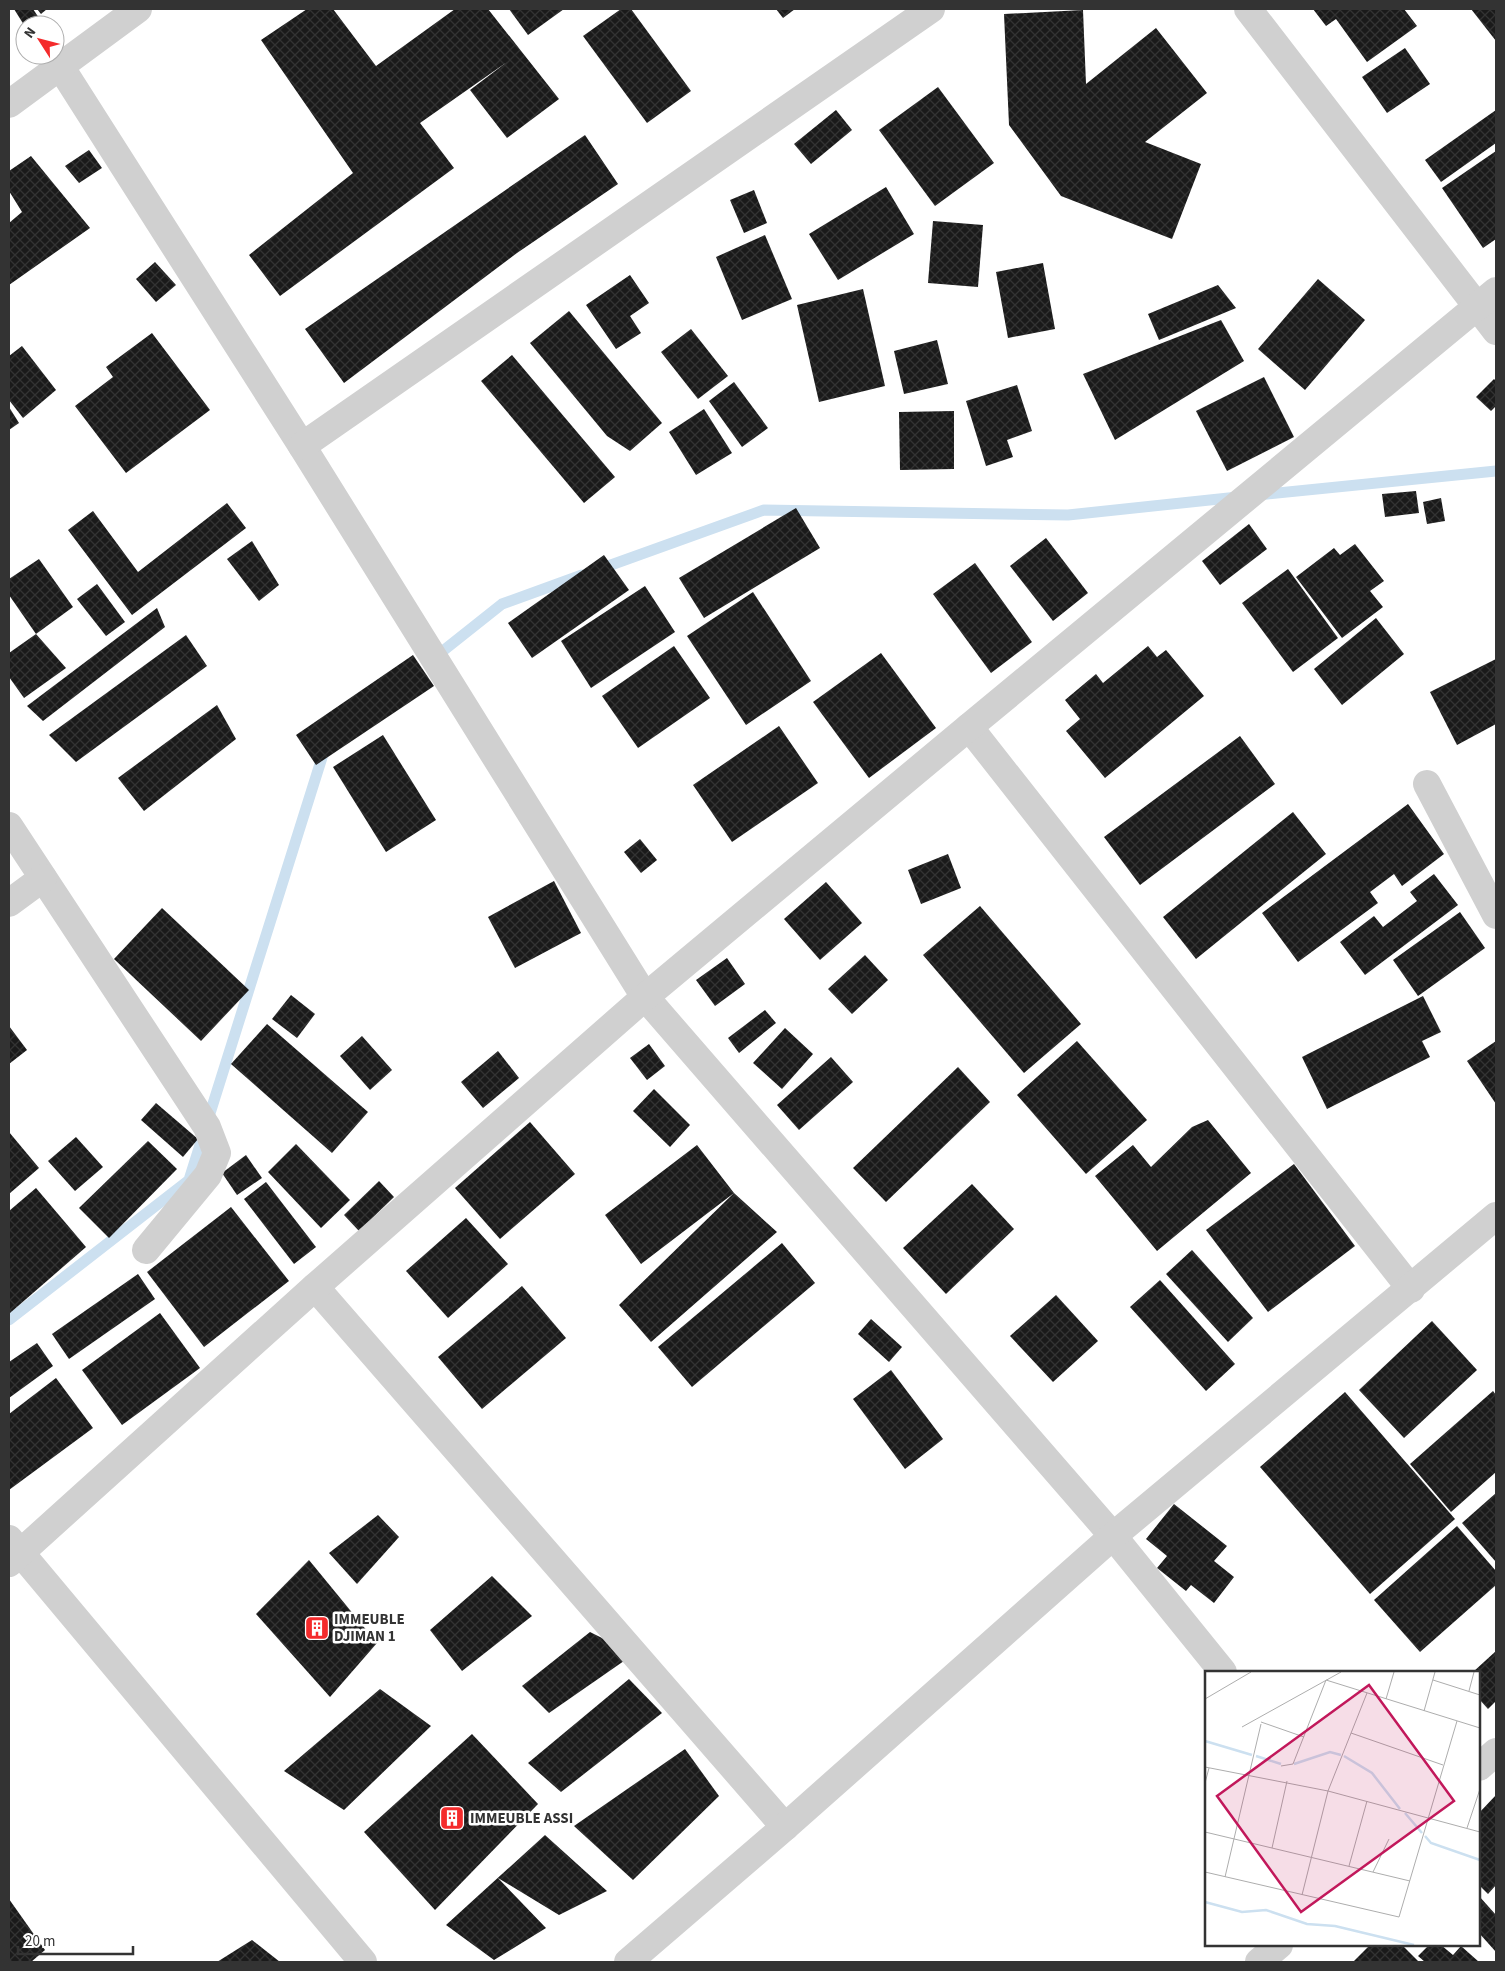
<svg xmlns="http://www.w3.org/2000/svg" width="1505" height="1971" viewBox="0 0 1505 1971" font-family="'Source Sans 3',sans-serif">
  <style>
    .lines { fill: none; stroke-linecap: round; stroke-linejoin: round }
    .stream { stroke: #cce0f0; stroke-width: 11 }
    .building { fill: url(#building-cross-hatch) }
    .street { stroke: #d0d0d0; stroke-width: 28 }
    .labels { text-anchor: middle; stroke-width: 5; stroke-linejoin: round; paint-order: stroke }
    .poi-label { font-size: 15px; font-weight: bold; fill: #333; stroke: #fff; text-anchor: start }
    .inset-river { fill: none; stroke: #cce0f0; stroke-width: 2.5 }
    .inset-road { fill: none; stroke: #adadad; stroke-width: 1 }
    .view { fill: #c2185b; fill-opacity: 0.15; stroke: #c2185b; stroke-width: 2.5 }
    .inset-edge { fill: none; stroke: #333; stroke-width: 2.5 }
  </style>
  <defs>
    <pattern id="building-cross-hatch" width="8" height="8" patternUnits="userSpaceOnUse" patternTransform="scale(1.25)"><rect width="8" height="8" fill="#1a1a1a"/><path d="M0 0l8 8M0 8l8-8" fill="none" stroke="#333"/></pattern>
  </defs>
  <rect width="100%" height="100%" fill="#fff"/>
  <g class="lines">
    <g class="stream">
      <polyline points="1258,495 1496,471"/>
      <polyline points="597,570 764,510 1068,515 1238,497"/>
      <polyline points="434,658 502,604 582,575"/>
      <polyline points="9,1320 189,1180 325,748"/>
    </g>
  </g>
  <g class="building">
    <polygon points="14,9 33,9 41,21 34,25 24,25"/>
    <polygon points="37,9 47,9 41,14"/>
    <polygon points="307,9 333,9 376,66 455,9 488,9 559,99 507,138 470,90 507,62 420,123 454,168 280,296 249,255 353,173 261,40"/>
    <polygon points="509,9 564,9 528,35"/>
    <polygon points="621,9 631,9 691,91 647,123 583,36"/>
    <polygon points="776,9 795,9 783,18"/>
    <polygon points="1313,9 1404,9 1417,26 1367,62 1336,19 1326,26"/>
    <polygon points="1471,9 1496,9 1496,41"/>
    <polygon points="1083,10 1086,84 1156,28 1207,93 1145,142 1201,164 1172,239 1061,196 1009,125 1004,14"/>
    <polygon points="1405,48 1430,84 1387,113 1362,77"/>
    <polygon points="938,87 994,163 935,206 879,130"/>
    <polygon points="836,110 852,130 811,164 794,144"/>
    <polygon points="1496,110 1496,143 1441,182 1425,160"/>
    <polygon points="585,135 618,184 517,253 344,383 305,329"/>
    <polygon points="89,150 102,168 79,183 65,166"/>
    <polygon points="1496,151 1496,239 1483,248 1442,188"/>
    <polygon points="31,156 90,228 9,285 9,223 22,212 9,191 9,171"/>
    <polygon points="886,187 914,234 838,280 809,234"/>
    <polygon points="754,190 767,223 744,233 730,200"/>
    <polygon points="933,221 983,225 978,287 928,283"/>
    <polygon points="765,235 792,299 742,320 716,257"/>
    <polygon points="155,262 176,285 156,302 136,279"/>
    <polygon points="1043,263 1055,329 1008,338 996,272"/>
    <polygon points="630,275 649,303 630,316 641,333 616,349 586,305"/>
    <polygon points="1318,279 1365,320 1305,390 1258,349"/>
    <polygon points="1218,285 1236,308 1159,340 1148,314"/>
    <polygon points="863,289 885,386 819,402 797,305"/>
    <polygon points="569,311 662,423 630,451 607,436 530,343"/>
    <polygon points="1221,320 1244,361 1115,440 1083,374"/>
    <polygon points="691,329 728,376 698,399 661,352"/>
    <polygon points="152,333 210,410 126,473 75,406 113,377 106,367"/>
    <polygon points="937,340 948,384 904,394 894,351"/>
    <polygon points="22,346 56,390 23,418 9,400 9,356"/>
    <polygon points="512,355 615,477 584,503 481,381"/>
    <polygon points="1264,377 1294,437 1227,471 1196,411"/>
    <polygon points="1494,379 1496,381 1496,406 1491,411 1476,397"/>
    <polygon points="734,382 768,428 742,447 709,401"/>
    <polygon points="1017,385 1032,431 1007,440 1013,457 986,466 966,401"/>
    <polygon points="9,407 19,423 9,430"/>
    <polygon points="704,409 732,453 696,475 669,432"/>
    <polygon points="954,411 954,469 900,470 899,412"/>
    <polygon points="1416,491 1419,513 1385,517 1382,494"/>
    <polygon points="1441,498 1445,521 1427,524 1423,502"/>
    <polygon points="227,503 246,528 132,615 68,530 93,511 138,572"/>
    <polygon points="796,508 820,548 704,618 679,578"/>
    <polygon points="1249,524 1267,549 1220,585 1202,561"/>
    <polygon points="1046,538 1088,593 1053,621 1010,566"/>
    <polygon points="252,541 279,585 259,601 227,559"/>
    <polygon points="1355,544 1384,581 1370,591 1383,607 1342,638 1296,577 1334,548 1340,555"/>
    <polygon points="604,555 629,590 532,658 508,623"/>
    <polygon points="39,559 73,607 36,634 9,595 9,579"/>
    <polygon points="975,563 1032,642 991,673 933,594"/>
    <polygon points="1288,569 1338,638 1293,672 1242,603"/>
    <polygon points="97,584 125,622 106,636 77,599"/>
    <polygon points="645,586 675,632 591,688 561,641"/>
    <polygon points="753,592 811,681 746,725 687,636"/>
    <polygon points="157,608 165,627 43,721 27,706"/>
    <polygon points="1376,618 1404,654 1342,705 1314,669"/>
    <polygon points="36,634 66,668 24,698 9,677 9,653"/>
    <polygon points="186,635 207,666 76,762 49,735"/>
    <polygon points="674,646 710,698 638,748 602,696"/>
    <polygon points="1148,646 1157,657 1166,650 1204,696 1105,778 1066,731 1080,719 1065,700 1096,674 1103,683"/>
    <polygon points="881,653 936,728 869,778 813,702"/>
    <polygon points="413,655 434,686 316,765 296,735"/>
    <polygon points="1496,659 1496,724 1457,745 1430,692"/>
    <polygon points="217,705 236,739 144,811 118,778"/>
    <polygon points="779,726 818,783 732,842 693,785"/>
    <polygon points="383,735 436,820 386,852 333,767"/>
    <polygon points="1240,736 1275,784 1140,885 1104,837"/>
    <polygon points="1408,804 1444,854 1402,886 1394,874 1370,892 1378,903 1298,962 1262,913"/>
    <polygon points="1293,812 1326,854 1196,959 1163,917"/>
    <polygon points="640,839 657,860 641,873 624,852"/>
    <polygon points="948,854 961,888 921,904 908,870"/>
    <polygon points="1434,874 1458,905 1365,975 1340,942 1374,916 1383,927 1417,901 1410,892"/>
    <polygon points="554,881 581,933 515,968 488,917"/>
    <polygon points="826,882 862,923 820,960 784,919"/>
    <polygon points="980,906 1081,1024 1024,1073 923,955"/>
    <polygon points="162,908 249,990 201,1041 114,959"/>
    <polygon points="1460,912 1485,948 1418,996 1393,960"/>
    <polygon points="865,955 888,980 852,1014 828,989"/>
    <polygon points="727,958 745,984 715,1006 696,980"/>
    <polygon points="291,995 315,1014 297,1038 272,1019"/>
    <polygon points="1423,996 1441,1032 1422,1041 1430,1057 1327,1109 1302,1057"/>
    <polygon points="765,1010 776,1023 739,1053 728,1038"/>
    <polygon points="267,1024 368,1112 332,1153 231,1064"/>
    <polygon points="9,1026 27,1050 9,1064"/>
    <polygon points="785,1028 813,1054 782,1089 753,1063"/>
    <polygon points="362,1036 392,1070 370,1090 340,1056"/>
    <polygon points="1077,1041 1147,1120 1086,1174 1017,1095"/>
    <polygon points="1496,1041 1496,1104 1467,1061"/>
    <polygon points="649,1044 665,1066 647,1080 630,1058"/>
    <polygon points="498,1051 519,1078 483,1108 461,1082"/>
    <polygon points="831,1057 853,1082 799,1130 777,1105"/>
    <polygon points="958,1067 990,1102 886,1202 853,1168"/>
    <polygon points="654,1089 690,1125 670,1147 633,1111"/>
    <polygon points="156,1103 198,1139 183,1157 141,1120"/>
    <polygon points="1208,1120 1251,1173 1157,1251 1095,1176 1133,1145 1151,1167 1192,1127"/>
    <polygon points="530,1122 575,1174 500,1239 455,1188"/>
    <polygon points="9,1132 39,1168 9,1194"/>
    <polygon points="76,1137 103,1167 75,1191 48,1161"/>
    <polygon points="148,1141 177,1169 109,1238 79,1208"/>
    <polygon points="296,1144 350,1200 321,1228 268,1172"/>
    <polygon points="697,1145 734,1193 777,1232 651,1342 619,1305 734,1193 641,1264 605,1215"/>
    <polygon points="246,1155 262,1178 237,1195 222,1173"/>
    <polygon points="1294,1164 1355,1246 1268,1312 1206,1230"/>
    <polygon points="379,1181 394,1197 359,1231 344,1215"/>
    <polygon points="266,1182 316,1247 294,1264 244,1199"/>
    <polygon points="972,1184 1014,1229 946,1294 903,1248"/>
    <polygon points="36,1188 86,1247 10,1313 9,1211"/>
    <polygon points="231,1207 289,1281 204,1347 147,1272"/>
    <polygon points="466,1218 508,1264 448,1318 406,1271"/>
    <polygon points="782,1243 815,1283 692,1387 658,1347"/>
    <polygon points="1192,1250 1253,1318 1228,1342 1166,1274"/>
    <polygon points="138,1274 155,1299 69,1359 52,1334"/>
    <polygon points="1160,1280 1235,1364 1206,1391 1130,1307"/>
    <polygon points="522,1286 566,1338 482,1409 438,1357"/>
    <polygon points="1056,1295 1098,1341 1053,1382 1010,1336"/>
    <polygon points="160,1313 200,1368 122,1425 82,1370"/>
    <polygon points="871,1319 902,1347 889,1362 858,1334"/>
    <polygon points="1432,1321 1477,1370 1404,1438 1359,1390"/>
    <polygon points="37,1343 53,1366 9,1398 9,1362"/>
    <polygon points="891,1370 943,1439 905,1469 853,1399"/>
    <polygon points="56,1378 93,1428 9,1490 9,1414"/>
    <polygon points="1493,1391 1496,1395 1496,1472 1451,1512 1410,1464"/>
    <polygon points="1345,1392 1455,1519 1370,1594 1260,1467"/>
    <polygon points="1496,1493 1496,1562 1462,1523"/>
    <polygon points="1174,1504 1227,1546 1214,1561 1234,1577 1214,1603 1191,1585 1186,1591 1157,1568 1167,1556 1146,1539"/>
    <polygon points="378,1515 399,1537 357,1584 329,1553"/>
    <polygon points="1457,1526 1496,1571 1496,1585 1420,1652 1374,1600"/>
    <polygon points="309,1560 377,1643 330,1697 256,1614"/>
    <polygon points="492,1576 532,1616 462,1671 430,1630"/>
    <polygon points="590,1632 634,1654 549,1713 522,1686"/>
    <polygon points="1496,1651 1496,1701 1488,1709 1479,1699 1479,1672 1473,1672"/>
    <polygon points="629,1679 662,1713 561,1792 528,1763"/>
    <polygon points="380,1689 431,1726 344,1810 284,1771"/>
    <polygon points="472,1734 538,1804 435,1910 364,1832"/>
    <polygon points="685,1749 719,1796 633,1880 574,1826"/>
    <polygon points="1496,1795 1496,1885 1488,1894 1479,1885 1479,1813"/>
    <polygon points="545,1835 607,1891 559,1915 498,1878 546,1928 494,1960 446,1925"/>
    <polygon points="1479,1896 1496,1915 1496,1952 1479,1933"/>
    <polygon points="9,1899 45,1950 31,1962 9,1962"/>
    <polygon points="252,1940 280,1962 217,1962"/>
    <polygon points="1370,1945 1402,1945 1419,1962 1353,1962"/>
    <polygon points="1429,1945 1441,1945 1453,1955 1461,1946 1479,1962 1425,1962 1418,1956"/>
  </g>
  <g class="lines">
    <g class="street">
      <polyline points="1248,9 1496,331"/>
      <polyline points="60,66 302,446 645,997 1113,1536 1223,1672"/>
      <polyline points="9,104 138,9"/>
      <polyline points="302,446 931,9"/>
      <polyline points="969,727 1411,1289"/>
      <polyline points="1427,784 1496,915"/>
      <polyline points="9,826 207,1127 217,1153 208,1175 146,1250"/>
      <polyline points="9,903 43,878"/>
      <polyline points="315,1287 785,1827"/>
      <polyline points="9,1539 363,1962"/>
      <polyline points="9,1563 315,1287 645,997 969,727 1496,291"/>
      <polyline points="1479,1767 1496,1752"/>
      <polyline points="628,1962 785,1827 1113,1536 1496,1216"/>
      <polyline points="1259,1962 1279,1945"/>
    </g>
  </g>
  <defs>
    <symbol id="building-square" viewBox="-11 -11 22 22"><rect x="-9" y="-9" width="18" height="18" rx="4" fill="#f42b2c" stroke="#fff"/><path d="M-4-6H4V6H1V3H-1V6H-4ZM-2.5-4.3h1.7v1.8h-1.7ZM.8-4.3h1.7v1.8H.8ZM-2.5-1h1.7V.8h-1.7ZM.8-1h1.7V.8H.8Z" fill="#fff"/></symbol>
  </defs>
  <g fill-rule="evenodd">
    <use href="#building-square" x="303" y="1614" width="28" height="28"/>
    <use href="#building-square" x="438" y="1804" width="28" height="28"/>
  </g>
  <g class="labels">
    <g class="poi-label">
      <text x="334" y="1624">IMMEUBLE<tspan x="334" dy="17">DJIMAN 1</tspan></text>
      <text x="470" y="1823">IMMEUBLE ASSI</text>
    </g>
  </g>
  <g transform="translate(1205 1671)">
    <rect width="275" height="275" fill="#fff"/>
    <path class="inset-river" d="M0 70 47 84M51 85 76 93M139 85 167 102 195 138M89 93 125 81 136 84M200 142 217 162M220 165 226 172 275 189M0 231 37 241 61 239 102 253 130 255 209 274"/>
    <path class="inset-road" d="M228 9 275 24M264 20 269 1M0 28 46 1M181 28 189 1M219 40 230 1M56 51 99 66M37 56 136 1M146 62 238 94M76 95 88 93 121 9 275 57M0 96 123 120 275 161M0 112 4 97M262 157 275 118M0 161 205 210M67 177 82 110M144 195 162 130M0 201 194 246 252 50M168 201 184 168M20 206 56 53M97 224 123 120 162 22"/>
    <path class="view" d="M164 14 249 130 96 241 12 125Z"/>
    <rect width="275" height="275" class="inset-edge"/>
  </g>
  <rect width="1505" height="1971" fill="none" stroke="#333333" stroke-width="20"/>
  <g transform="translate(40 40) rotate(306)"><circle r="24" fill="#ffffff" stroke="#adadad"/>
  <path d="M0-4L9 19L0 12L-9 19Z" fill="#f42b2c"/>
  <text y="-8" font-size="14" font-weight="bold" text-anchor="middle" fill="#333333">N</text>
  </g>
  <path d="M18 1946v8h115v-8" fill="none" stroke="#333333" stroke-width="2.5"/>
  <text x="25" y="1946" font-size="15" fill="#333333" stroke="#ffffff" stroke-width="4" paint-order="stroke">20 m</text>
</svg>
